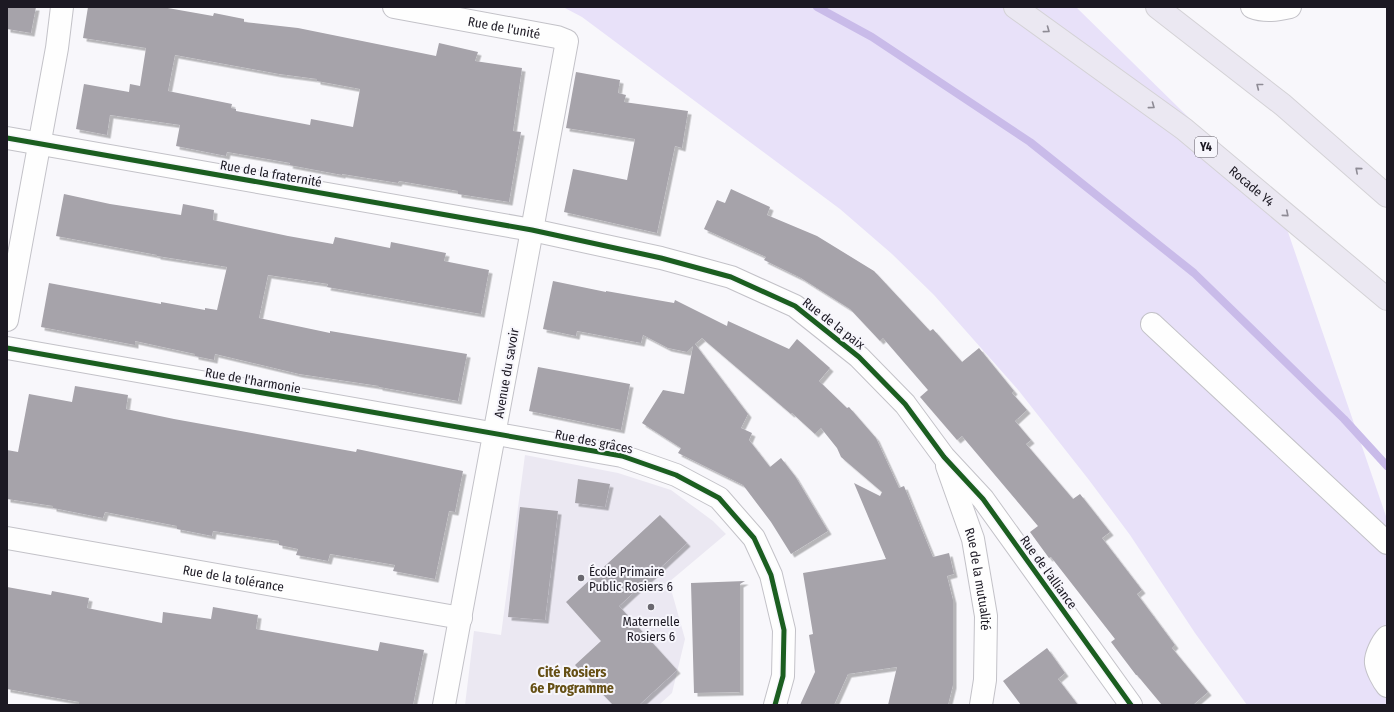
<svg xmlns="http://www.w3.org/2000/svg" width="1394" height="712" viewBox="0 0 1394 712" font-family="'Fira Sans Condensed',sans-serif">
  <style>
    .built { fill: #ebe8f2 }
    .green { fill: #e8e1f9 }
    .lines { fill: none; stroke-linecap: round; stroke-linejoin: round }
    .stream { stroke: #c9bbe9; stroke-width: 8 }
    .building { fill: #a6a3aa; fill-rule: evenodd; filter: url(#shadow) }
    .minor-casing { stroke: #c3c2c8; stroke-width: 24 }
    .highway-casing { stroke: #d4d2d6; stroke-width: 24 }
    .minor { stroke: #fefefe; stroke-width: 22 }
    .highway { stroke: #ebe8f2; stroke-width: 22 }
    .cycleway-casing { stroke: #f7f6fc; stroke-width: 8 }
    .cycleway { stroke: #1b5e20; stroke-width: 5 }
    .oneway { stroke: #8e8b95 }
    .poi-dot { fill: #69676f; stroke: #f7f6fc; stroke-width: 1.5 }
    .labels { text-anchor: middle; stroke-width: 4; stroke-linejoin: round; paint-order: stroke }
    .shield { fill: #f7f6fc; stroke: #5e5b64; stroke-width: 1 }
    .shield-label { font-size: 12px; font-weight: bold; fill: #1c1923 }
    .street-label { font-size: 13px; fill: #1c1923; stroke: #f7f6fc }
    .poi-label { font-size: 13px; fill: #1c1923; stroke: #f7f6fc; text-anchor: start }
    .neighbourhood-label { font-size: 14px; font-weight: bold; fill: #654f14; stroke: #f7f6fc }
  </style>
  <defs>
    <filter id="shadow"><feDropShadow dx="3.5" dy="3.5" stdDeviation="0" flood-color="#0004"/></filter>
  </defs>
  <rect width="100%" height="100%" fill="#f8f7fb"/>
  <polygon class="built" points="525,455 618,473 671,490 713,521 726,534 669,582 685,639 672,693 659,705 465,705 474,631 501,635"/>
  <polygon class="green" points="563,7 1076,7 1279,206 1387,519 1387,705 1247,705 1195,633 1130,535 1089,480 1019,391 934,295 892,254 840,209 582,17"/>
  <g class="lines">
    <polyline class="stream" points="817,7 872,37 1030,142 1194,273 1344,419 1387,466"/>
  </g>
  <g class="building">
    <polygon points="7,7 36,7 31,33 7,29"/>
    <path d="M88 7H162L213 16 214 13 244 19V22L298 28 436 56 439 43 478 52 475 61 522 68 513 131 521 132 509 202 458 194V191L399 181 398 183 342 174V175L289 165 290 163 227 152 226 156 176 146 180 125 110 115 107 135 76 129 84 84 129 92 130 84 140 86 146 48 83 38ZM175 55 279 74 317 79V81L360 89 353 127 311 119 310 125 236 111V109L231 108 232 104 168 91Z"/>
    <polygon points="576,72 620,80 618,93 626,95 624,102 688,111 682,148 675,146 657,233 564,212 573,169 627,180 635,139 566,128"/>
    <polygon points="731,189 770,207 767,215 817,236 874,271 930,331 933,329 962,362 979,348 1014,391 1012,393 1027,410 1015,421 1031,440 1026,444 1073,499 1080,494 1110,532 1102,538 1142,590 1137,594 1175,645 1172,648 1208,692 1193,705 1162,705 1137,675 1136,675 1111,642 1115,639 1051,557 1049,558 1030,532 1038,526 962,436 957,440 920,397 928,390 883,338 880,341 850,309 801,278 764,260 766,257 704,229 717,200 725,203"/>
    <polygon points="64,194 110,204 181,215 183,204 214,210 213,220 288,236 333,244 335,237 390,248 391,242 446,253 444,261 489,270 481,314 327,287 328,284 268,275 259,318 330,333 330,331 467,354 458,401 379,387 379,386 299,374 215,354 214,360 195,356 195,354 135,341 135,345 41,327 49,283 161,304 161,302 205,310 205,308 217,310 227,267 157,256 157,255 56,236"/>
    <polygon points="553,281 606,292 606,291 674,303 675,300 727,326 728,321 789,349 797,339 830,368 819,381 847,408 849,407 876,438 899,488 904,486 933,557 949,553 954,574 947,576 953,600 953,685 948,705 888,705 897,667 848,674 834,705 800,705 815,672 809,635 813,634 803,573 886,559 854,483 880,496 882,492 841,457 837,448 821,428 815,434 792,413 791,414 702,338 695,344 748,414 741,428 752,433 749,440 770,467 781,458 795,476 828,531 791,554 771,522 743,485 678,453 681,448 642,423 663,390 684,394 693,346 687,352 668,348 643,335 641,343 577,331 576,336 543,329"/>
    <polygon points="538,367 630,384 621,430 529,411"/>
    <polygon points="75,386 128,395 126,409 174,419 356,452 357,449 463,471 455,512 449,511 435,579 393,571 395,565 330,554 328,561 296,555 298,549 279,545 279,541 213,531 212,536 177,529 177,526 105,512 103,518 53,508 53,506 7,499 7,450 18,452 29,394 72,402"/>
    <polygon points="578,479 610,484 605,507 575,503"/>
    <polygon points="520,507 558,511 545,620 508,617"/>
    <polygon points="660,515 687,543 619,606 677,670 639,705 613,705 575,665 601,641 566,602"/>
    <polygon points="745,581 740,584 740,692 694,693 691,583"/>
    <polygon points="7,587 51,595 52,591 89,598 87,608 162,623 163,612 211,619 213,607 258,615 256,629 378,651 380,642 424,650 413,705 79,705 79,702 7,689"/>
    <polygon points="1047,648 1065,673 1058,679 1078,705 1021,705 1003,681"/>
  </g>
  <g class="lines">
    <defs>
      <g id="minor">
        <path id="s1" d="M394 7 557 37 567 41 444 705"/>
        <path d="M1252 7C1265 12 1277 10 1290 7"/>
        <polyline points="7,138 532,230 661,258 731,277 795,306 859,357 905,404 944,457 983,499 1131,705"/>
        <polyline points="7,320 57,48 62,7"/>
        <polyline points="1152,324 1387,543"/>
        <polyline points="7,348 622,456 676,475 719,498 754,538 771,575 784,630 783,676 775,705"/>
        <path id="s2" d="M947 466 973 539 986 616 985 680 981 705"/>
        <path id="s3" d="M7 538 461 618"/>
        <path d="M1387 637C1382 642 1375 656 1376 663 1377 670 1383 681 1387 686"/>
      </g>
      <g id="highway">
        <path id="s4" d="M1015 7 1184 129 1387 299"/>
        <polyline points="1157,7 1283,105 1387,196"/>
      </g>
    </defs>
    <use href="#minor" class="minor-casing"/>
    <use href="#highway" class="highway-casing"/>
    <use href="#minor" class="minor"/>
    <use href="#highway" class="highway"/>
    <defs>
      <g id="cycleway">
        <polyline points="7,138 532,230 661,258 731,277 795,306 859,357 905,404 944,457 983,499 1131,705"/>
        <polyline points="7,348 622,456 676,475 719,498 754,538 771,575 784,630 783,676 775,705"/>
      </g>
    </defs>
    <use href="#cycleway" class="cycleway-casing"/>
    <use href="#cycleway" class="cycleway"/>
  </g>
  <defs><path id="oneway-chevron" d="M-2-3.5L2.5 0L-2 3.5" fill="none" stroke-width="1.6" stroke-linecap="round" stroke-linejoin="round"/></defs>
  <g class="oneway">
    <use href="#oneway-chevron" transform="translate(1047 30) rotate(36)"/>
    <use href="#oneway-chevron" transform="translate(1259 86) rotate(-142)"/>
    <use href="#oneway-chevron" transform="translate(1152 106) rotate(36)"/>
    <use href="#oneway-chevron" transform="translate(1358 170) rotate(-139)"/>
    <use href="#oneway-chevron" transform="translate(1286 214) rotate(40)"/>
  </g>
  <g class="poi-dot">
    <circle cx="581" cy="578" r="4"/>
    <circle cx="651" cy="607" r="4"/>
  </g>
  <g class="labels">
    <rect class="shield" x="1195" y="137" width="22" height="20" rx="3"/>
    <g class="shield-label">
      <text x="1206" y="151">Y4</text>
    </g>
    <g class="street-label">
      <text dy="5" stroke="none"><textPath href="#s1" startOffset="112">Rue de l'unité</textPath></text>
      <text transform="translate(271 173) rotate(10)" y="5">Rue de la fraternité</text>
      <text dy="5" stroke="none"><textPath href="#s4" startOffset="297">Rocade Y4</textPath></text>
      <text transform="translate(834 323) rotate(38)" y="5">Rue de la paix</text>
      <text transform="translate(506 373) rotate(-80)" y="5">Avenue du savoir</text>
      <text transform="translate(253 380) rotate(10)" y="5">Rue de l'harmonie</text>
      <text transform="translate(594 441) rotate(11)" y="5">Rue des grâces</text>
      <text transform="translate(1049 572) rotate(54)" y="5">Rue de l'alliance</text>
      <text dy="5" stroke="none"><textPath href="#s3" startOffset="230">Rue de la tolérance</textPath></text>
      <text dy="5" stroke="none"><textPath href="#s2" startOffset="118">Rue de la mutualité</textPath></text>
    </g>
    <g class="poi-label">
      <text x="589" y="576">École Primaire<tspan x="589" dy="15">Public Rosiers 6</tspan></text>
      <text x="651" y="626" text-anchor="middle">Maternelle<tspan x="651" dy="15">Rosiers 6</tspan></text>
    </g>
    <g class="neighbourhood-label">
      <text x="572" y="677">Cité Rosiers<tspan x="572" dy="16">6e Programme</tspan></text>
    </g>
  </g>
  <rect width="1394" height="712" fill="none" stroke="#1c1923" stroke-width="16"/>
</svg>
